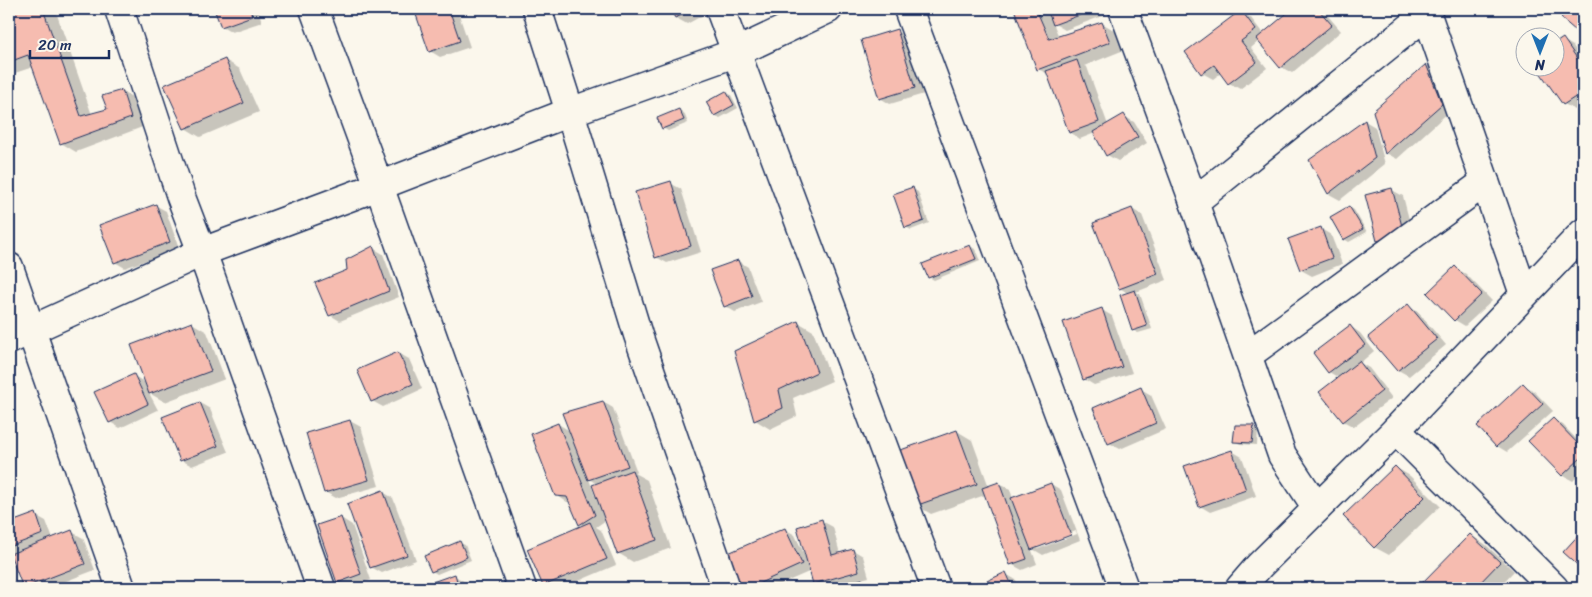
<svg xmlns="http://www.w3.org/2000/svg" width="1592" height="597" viewBox="0 0 1592 597" font-family="Sriracha,sans-serif">
  <style>
    .shadow { fill: #0003; fill-rule: evenodd }
    .building { fill: #f6bcb0; stroke: #1b2f5e }
    .lines { fill: none; stroke-linecap: round; stroke-linejoin: round }
    .minor-casing { stroke: #1b2f5e; stroke-width: 31 }
    .minor { stroke: #fbf7ec; stroke-width: 28 }
  </style>
  <rect width="100%" height="100%" fill="#fbf7ec"/>
  <filter id="ink" filterUnits="userSpaceOnUse"><feTurbulence type="fractalNoise" baseFrequency=".02" numOctaves="2"/><feDisplacementMap in="SourceGraphic" scale="10" xChannelSelector="R" yChannelSelector="G"/><feConvolveMatrix kernelMatrix="1 2 1 2 8 2 1 2 1" color-interpolation-filters="sRGB"/></filter>
  <g filter="url(#ink)">
    <g class="shadow">
      <polygon points="9,9 55,9 92,115 109,110 122,91 137,100 145,126 76,152 61,143 33,67 9,75 9,24 14,22"/>
      <polygon points="216,9 258,9 262,22 232,32 222,26"/>
      <polygon points="415,9 457,9 470,47 440,57 430,51"/>
      <polygon points="672,9 707,9 709,12 687,24 676,18"/>
      <polygon points="1015,9 1106,9 1108,14 1065,30 1053,23 1059,37 1102,23 1117,32 1124,50 1084,66 1087,67 1108,125 1124,116 1134,122 1147,143 1118,161 1107,155 1095,133 1080,139 1070,132 1048,74 1038,69"/>
      <polygon points="1267,9 1289,9 1278,16"/>
      <polygon points="1294,9 1322,9 1341,31 1292,73 1281,67 1259,41 1251,48 1267,68 1240,89 1229,83 1221,73 1213,79 1202,73 1187,52 1241,12 1251,18 1264,35"/>
      <polygon points="1571,9 1583,9 1583,34 1563,18"/>
      <polygon points="896,31 907,37 924,94 890,104 880,98"/>
      <polygon points="1563,40 1573,46 1583,60 1583,104 1575,110 1564,104 1538,68 1554,68"/>
      <polygon points="225,60 240,69 259,112 200,137 185,128"/>
      <polygon points="1426,65 1437,71 1451,110 1397,159 1386,153 1375,111"/>
      <polygon points="726,92 731,95 738,108 720,118 714,115"/>
      <polygon points="679,110 684,113 688,123 668,131 663,128"/>
      <polygon points="1365,121 1375,127 1385,164 1340,200 1329,194 1310,160"/>
      <polygon points="670,183 681,189 701,252 667,263 656,257"/>
      <polygon points="913,189 918,192 929,223 911,230 906,227"/>
      <polygon points="1392,190 1403,196 1414,239 1388,246 1378,240"/>
      <polygon points="155,205 166,211 179,248 125,268 115,262"/>
      <polygon points="1349,207 1354,210 1367,232 1349,242 1344,239"/>
      <polygon points="1132,209 1142,215 1167,280 1136,292 1140,294 1152,329 1138,333 1133,330 1129,294 1120,288"/>
      <polygon points="1321,229 1331,235 1342,264 1312,276 1301,270"/>
      <polygon points="970,246 975,249 980,261 934,280 929,277"/>
      <polygon points="373,248 383,254 399,297 340,321 330,315"/>
      <polygon points="738,261 748,267 761,302 735,312 725,306"/>
      <polygon points="1455,268 1466,274 1492,301 1465,326 1455,320 1429,293"/>
      <polygon points="1408,306 1418,312 1446,345 1409,376 1398,370 1370,337"/>
      <polygon points="1102,310 1112,316 1132,373 1094,385 1084,379"/>
      <polygon points="798,322 813,331 832,381 793,398 797,416 770,429 755,420"/>
      <polygon points="192,323 207,332 225,379 165,402 149,393 158,410 120,428 110,422 134,376 146,383"/>
      <polygon points="1350,326 1360,333 1374,351 1360,363 1369,368 1392,398 1354,427 1343,421 1339,378 1329,372 1315,354"/>
      <polygon points="398,353 409,359 422,389 383,407 372,401 359,371"/>
      <polygon points="1524,385 1534,391 1553,411 1507,452 1497,446"/>
      <polygon points="1141,389 1151,395 1166,429 1120,449 1109,443"/>
      <path d="M603 402 613 408 637 472 634 473 647 480 671 548 633 562 618 553 606 520 596 527 601 530 616 565 562 588H549L544 585 585 526 580 524 571 502H567L556 495 558 424 570 431ZM589 479 597 484V495L595 496Z"/>
      <polygon points="200,403 210,409 228,452 192,466 181,460"/>
      <polygon points="1553,419 1563,425 1583,446 1583,471 1573,481 1562,475"/>
      <polygon points="350,421 361,427 379,486 336,498 325,492"/>
      <polygon points="1253,427 1258,430 1257,445 1240,444 1235,441"/>
      <path d="M957 431 972 440 989 487 999 483 1010 489 1013 499 1051 484 1061 490 1080 540 1043 555 1031 548 1037 564 1022 570 1011 564 985 495 931 514 916 505ZM1076 531 1077 534 1038 549V546Z"/>
      <polygon points="1232,451 1242,457 1256,496 1210,512 1200,506"/>
      <polygon points="1395,467 1410,476 1440,506 1389,555 1374,547"/>
      <polygon points="383,492 393,498 416,560 382,573 371,567"/>
      <polygon points="35,515 46,521 53,539 72,532 83,538 95,570 48,588 24,587 12,556 9,557 9,525"/>
      <polygon points="341,518 352,525 371,580 349,588 338,582"/>
      <polygon points="822,521 833,527 840,554 853,550 863,556 869,577 861,579 873,588 841,588 855,583 854,581 830,588 823,588 814,584 811,571 772,588 743,588 728,554 785,529 795,535 805,556"/>
      <polygon points="1470,535 1485,544 1514,571 1498,588 1419,588"/>
      <polygon points="460,543 465,545 471,560 437,574 432,571"/>
      <polygon points="9,571 16,588 9,588"/>
      <polygon points="1006,574 1016,580 1020,588 975,588"/>
      <polygon points="455,576 465,582 467,588 426,588 425,586"/>
      <polygon points="1383,585 1388,588 1379,588"/>
    </g>
    <g class="building">
      <polygon points="9,9 43,9 81,116 107,109 102,96 122,90 131,118 60,144 28,55 9,62 9,22 13,21"/>
      <polygon points="214,9 250,9 252,16 221,27"/>
      <polygon points="414,9 449,9 460,41 429,52"/>
      <polygon points="670,9 695,9 675,18"/>
      <polygon points="1014,9 1036,9 1049,39 1102,22 1110,42 1037,70"/>
      <polygon points="1047,9 1096,9 1053,25"/>
      <polygon points="1292,9 1318,9 1332,25 1280,68 1256,39"/>
      <polygon points="1569,9 1583,9 1583,23 1576,31 1561,18"/>
      <polygon points="1241,10 1256,30 1241,41 1257,62 1228,84 1214,65 1201,74 1185,52"/>
      <polygon points="897,29 915,88 879,99 861,40"/>
      <polygon points="1563,38 1583,67 1583,92 1563,105 1537,68 1554,68 1554,44"/>
      <polygon points="225,59 244,103 184,129 164,85"/>
      <polygon points="1077,60 1099,122 1069,133 1046,71"/>
      <polygon points="1426,64 1442,104 1385,154 1373,111"/>
      <polygon points="726,91 734,105 714,116 706,102"/>
      <polygon points="679,109 684,120 662,129 657,118"/>
      <polygon points="1124,114 1138,137 1106,156 1093,132"/>
      <polygon points="1365,120 1375,158 1328,194 1309,160"/>
      <polygon points="671,181 691,246 655,258 635,192"/>
      <polygon points="913,187 924,221 905,228 893,194"/>
      <polygon points="1392,188 1404,234 1377,241 1365,195"/>
      <polygon points="156,204 170,242 114,263 99,225"/>
      <polygon points="1349,206 1363,229 1343,240 1330,217"/>
      <polygon points="1132,208 1158,274 1119,289 1093,223"/>
      <polygon points="1321,227 1332,258 1300,270 1288,239"/>
      <polygon points="970,245 976,259 928,278 922,264"/>
      <polygon points="373,246 389,291 329,316 315,283 347,270 346,260"/>
      <polygon points="738,260 752,296 724,307 710,270"/>
      <polygon points="1455,266 1482,294 1454,321 1427,293"/>
      <polygon points="1135,290 1147,326 1132,331 1120,295"/>
      <polygon points="1408,304 1437,339 1397,371 1368,337"/>
      <polygon points="1102,308 1122,367 1083,380 1063,322"/>
      <polygon points="798,321 817,372 779,390 783,408 754,421 734,351"/>
      <polygon points="192,322 211,371 149,394 131,345"/>
      <polygon points="1350,325 1365,345 1328,373 1313,353"/>
      <polygon points="398,352 413,384 371,402 357,370"/>
      <polygon points="1359,361 1382,391 1343,422 1319,392"/>
      <polygon points="134,374 148,404 109,423 94,392"/>
      <polygon points="1523,383 1543,404 1496,447 1477,426"/>
      <polygon points="1141,387 1156,423 1108,444 1093,408"/>
      <polygon points="603,401 628,466 588,480 562,413"/>
      <polygon points="200,402 218,446 180,461 162,417"/>
      <polygon points="1553,418 1583,449 1583,456 1562,476 1528,441"/>
      <polygon points="350,420 369,480 324,493 306,433"/>
      <polygon points="558,423 595,515 579,525 567,497 555,496 531,434"/>
      <polygon points="1235,425 1254,425 1252,443 1233,442"/>
      <polygon points="957,430 977,484 915,506 895,452"/>
      <polygon points="1232,450 1246,490 1199,507 1184,466"/>
      <polygon points="1395,466 1425,497 1374,548 1343,516"/>
      <polygon points="632,470 657,540 617,554 592,485"/>
      <polygon points="999,482 1027,559 1010,565 982,488"/>
      <polygon points="1051,483 1071,535 1031,550 1011,498"/>
      <polygon points="383,490 407,555 370,568 347,504"/>
      <polygon points="36,513 43,534 9,547 9,523"/>
      <polygon points="341,517 361,574 337,583 317,525"/>
      <polygon points="822,519 832,555 853,549 859,571 813,584 797,527"/>
      <polygon points="590,522 607,559 543,586 527,549"/>
      <polygon points="785,528 802,564 749,588 742,588 726,554"/>
      <polygon points="72,530 85,564 23,588 10,554"/>
      <polygon points="1583,530 1583,570 1563,552"/>
      <polygon points="1470,534 1500,562 1475,588 1417,588"/>
      <polygon points="460,541 467,557 431,572 424,556"/>
      <polygon points="1006,572 1013,588 972,588"/>
      <polygon points="455,574 459,588 425,588 424,585"/>
      <polygon points="862,579 866,588 837,588"/>
    </g>
    <g class="lines">
      <defs>
        <g id="minor">
          <polyline points="119,9 181,197 202,252 321,588"/>
          <polyline points="314,9 379,186 522,588"/>
          <polyline points="537,9 570,112 638,335 726,588"/>
          <polyline points="720,9 936,588"/>
          <polyline points="908,9 1124,588"/>
          <polyline points="1123,9 1194,202 1282,455 1317,508"/>
          <polyline points="1425,9 1524,294"/>
          <polyline points="1194,202 1427,14"/>
          <polyline points="9,267 121,588"/>
          <polyline points="9,340 202,252 379,186 570,112 735,53 828,9"/>
          <polyline points="1248,355 1485,182"/>
          <polyline points="1396,430 1554,588"/>
          <polyline points="1240,588 1259,566 1396,430 1583,233"/>
        </g>
      </defs>
      <use href="#minor" class="minor-casing"/>
      <use href="#minor" class="minor"/>
    </g>
  </g>
  <rect width="1592" height="597" fill="none" stroke="#fbf7ec" stroke-width="30"/>
  <rect x="15" y="15" width="1562" height="567" fill="none" stroke="#1b2f5e" stroke-width="2" filter="url(#ink)"/>
  <g transform="translate(1540 52) rotate(180)"><circle r="24" fill="#fbf7ec" stroke="#a1a7b3"/>
  <path d="M0-4L9 19L0 12L-9 19Z" fill="#1f6fb2"/>
  <text y="-8" font-size="14" font-weight="bold" text-anchor="middle" fill="#1b2f5e">N</text>
  </g>
  <path d="M30 50v8h79v-8" fill="none" stroke="#1b2f5e" stroke-width="2.5"/>
  <text x="38" y="50" font-size="15" fill="#1b2f5e" stroke="#fbf7ec" stroke-width="4" paint-order="stroke">20 m</text>
</svg>
